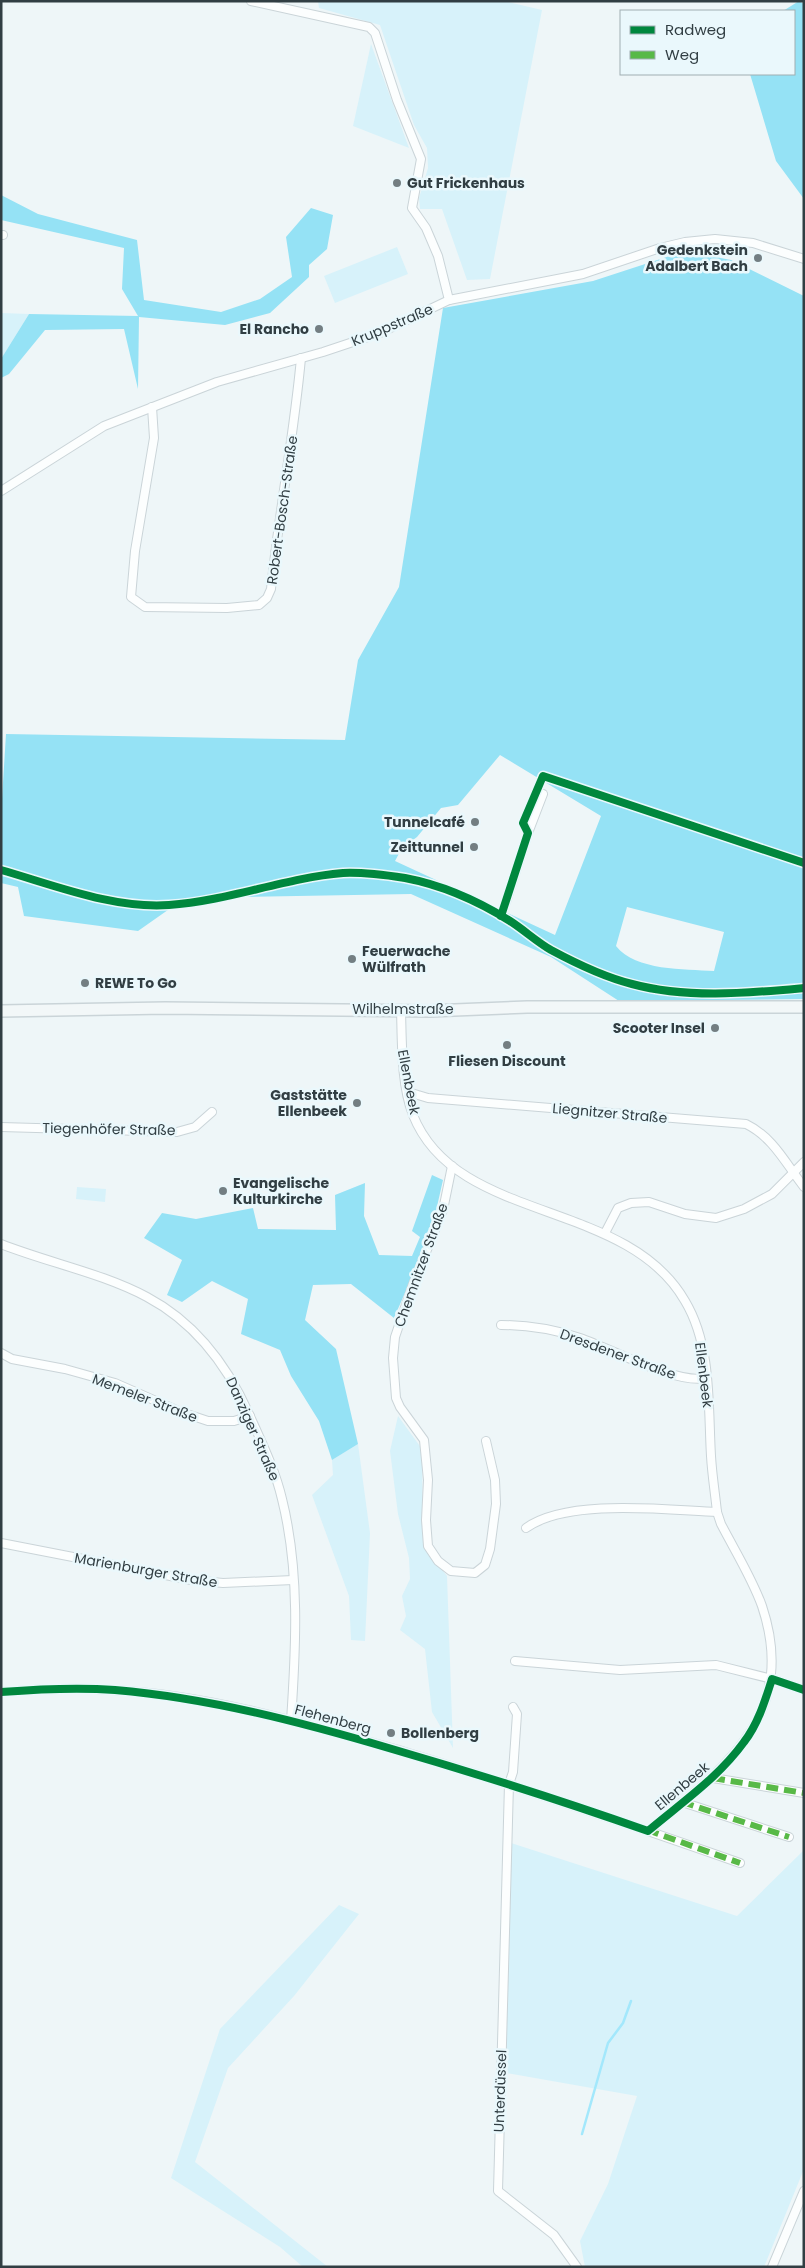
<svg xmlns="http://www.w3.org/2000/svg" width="805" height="2268" viewBox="0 0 805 2268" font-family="Poppins,sans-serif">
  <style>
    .green { fill: #d7f2fa }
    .forest { fill: #95e2f5; fill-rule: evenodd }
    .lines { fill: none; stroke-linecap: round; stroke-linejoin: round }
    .stream { stroke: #a3e8fc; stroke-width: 2.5 }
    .minor-casing { stroke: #cad4d8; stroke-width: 10 }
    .secondary-casing { stroke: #cad4d8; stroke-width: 14 }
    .minor { stroke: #fcfefe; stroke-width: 8 }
    .secondary { stroke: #f2f7f8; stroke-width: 11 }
    .quiet { stroke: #58b947; stroke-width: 6; stroke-dasharray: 12 6; stroke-linecap: butt }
    .cycleway-casing { stroke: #eaf8fc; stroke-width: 11 }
    .cycleway { stroke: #00873e; stroke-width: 8 }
    .poi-dot { fill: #737e82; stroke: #eaf8fc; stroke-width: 2 }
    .labels { text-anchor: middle; stroke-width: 5; stroke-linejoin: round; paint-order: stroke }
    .poi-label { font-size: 14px; font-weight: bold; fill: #313e43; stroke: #eaf8fc; text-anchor: end }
    .street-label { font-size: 14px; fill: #313e43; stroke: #eaf8fc }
  </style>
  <rect width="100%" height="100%" fill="#eef6f8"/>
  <g class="green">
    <polygon points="318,1 504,1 542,10 490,279 467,280 442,209 420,209 419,198 428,168 427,148 414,125 380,25 319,8"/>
    <polygon points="371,44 409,148 353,126"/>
    <polygon points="397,247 408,274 335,303 324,276"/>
    <polygon points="1,313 29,314 1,359"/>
    <polygon points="77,1187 106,1189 105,1202 76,1199"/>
    <polygon points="398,1416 422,1449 423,1546 447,1576 453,1748 432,1712 425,1649 400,1630 406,1616 402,1596 410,1579 409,1558 398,1514 390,1451"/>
    <polygon points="358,1444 370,1533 365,1641 351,1640 349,1596 312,1495 333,1475 332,1460"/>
    <polygon points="508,1842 737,1916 804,1850 804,2169 764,2267 585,2267 580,2241 608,2184 637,2096 506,2073"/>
    <polygon points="339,1905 359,1914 294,1996 228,2068 195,2162 328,2267 303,2267 280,2247 171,2178 220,2029"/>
  </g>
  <g class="forest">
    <polygon points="799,1 804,4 804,199 776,161 750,74 794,74 794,11 783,11"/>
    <polygon points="1,195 38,214 137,240 144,300 221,312 260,299 292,277 286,237 311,208 333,215 327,249 309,265 309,277 270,313 225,325 139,317 138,389 124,329 45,330 9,374 1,378 1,359 29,314 138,316 122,289 124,248 1,220"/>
    <path d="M685 251 731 260 804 296V999L619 1001 551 957 411 894 185 898 138 931 24 916 18 887 1 883V815L6 734 345 740 358 660 399 587 443 308 593 281ZM500 755 601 816 555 935 395 861 402 848 417 837 441 808 458 805ZM627 907 724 932 714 971C684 969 636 971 616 946Z"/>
    <polygon points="432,1175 443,1180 431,1233 394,1318 351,1284 313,1285 305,1320 336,1349 358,1444 332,1460 319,1421 291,1376 280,1350 241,1334 248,1299 212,1281 182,1302 167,1295 182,1260 144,1238 162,1213 196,1219 253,1208 258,1229 336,1230 335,1195 365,1183 364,1216 379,1255 412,1256 420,1237 412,1231"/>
  </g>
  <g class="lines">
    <polyline class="stream" points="582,2134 608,2043 623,2023 631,2001"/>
    <defs>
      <g id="minor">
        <polyline points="251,1 369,27 375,33 397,100 421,159 412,208 426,228 438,256 449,300"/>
        <polyline points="1,235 3,235"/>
        <path d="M152 407 154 438 135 551 131 597 145 607 227 608 259 605 267 598 271 589C279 512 294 435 301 358"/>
        <polyline points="1,491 104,426 217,382 323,352 380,333 449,300 583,274 660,248 685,242 715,239 753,243 804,259"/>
        <polyline points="506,902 528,833 543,794"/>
        <path d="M401 1010C402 1042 401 1085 413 1115 456 1224 626 1198 685 1301 712 1346 708 1405 711 1456 712 1474 715 1493 717 1512L721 1524C735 1551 752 1578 762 1606 799 1717 723 1769 648 1831"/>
        <path d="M408 1092 428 1098 746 1124C773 1137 786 1164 804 1187"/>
        <polyline points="1,1127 177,1132 195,1127 212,1112"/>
        <polyline points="452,1166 443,1210 412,1287 395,1337 393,1358 396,1398 400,1407 424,1440 428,1480 426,1520 428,1546 438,1561 451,1571 475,1573 485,1565 490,1549 496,1504 495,1480 486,1441"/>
        <polyline points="605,1233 618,1208 631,1203 649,1202 685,1214 716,1218 744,1209 772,1194 804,1162"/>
        <path d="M1 1244C49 1263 102 1273 147 1297 196 1323 227 1365 249 1414 261 1441 275 1469 282 1499 300 1571 296 1647 291 1721"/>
        <path d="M501 1325C528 1325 553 1329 580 1338 610 1348 677 1385 706 1378"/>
        <polyline points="1,1353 12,1359 65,1369 115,1383 181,1412 208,1421 234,1421 250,1416"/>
        <path d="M526 1528C568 1498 666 1510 717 1512"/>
        <polyline points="1,1543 191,1580 223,1583 293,1580"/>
        <polyline points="515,1661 620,1670 716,1665 772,1679 804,1690"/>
        <path d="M1 1692C39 1689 75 1687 112 1690 211 1695 310 1725 405 1752 518 1786 629 1824 740 1863"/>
        <polyline points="513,1707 517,1714 513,1772 509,1784 498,2191 554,2235 577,2267"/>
        <polyline points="713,1778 804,1793"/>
        <polyline points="682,1802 789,1837"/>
        <polyline points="772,2267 804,2191"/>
      </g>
      <polyline id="secondary" points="1,1011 165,1008 430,1011 527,1007 804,1007"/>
    </defs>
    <use href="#minor" class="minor-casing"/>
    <use href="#secondary" class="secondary-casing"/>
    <use href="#minor" class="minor"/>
    <use href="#secondary" class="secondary"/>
    <g class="quiet">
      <polyline points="713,1778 804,1793"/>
      <polyline points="682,1802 789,1837"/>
      <polyline points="647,1830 740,1863"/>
    </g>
    <defs>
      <g id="cycleway">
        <path d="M1 870C54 885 113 909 169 905 228 901 284 878 343 873 364 872 385 875 405 878 442 885 478 901 510 921 524 930 537 942 551 950 577 964 604 977 632 984 687 999 748 993 804 988"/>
        <polyline points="501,916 528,833 523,823 543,776 804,863"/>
        <path d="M1 1692C39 1689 77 1687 115 1690 209 1698 301 1722 392 1749 478 1774 563 1801 648 1831 681 1803 718 1778 744 1742 758 1724 765 1701 772 1679L804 1690"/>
      </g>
    </defs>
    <use href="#cycleway" class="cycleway-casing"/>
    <use href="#cycleway" class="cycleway"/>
  </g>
  <g class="poi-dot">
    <circle cx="397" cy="183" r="5"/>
    <circle cx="758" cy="258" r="5"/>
    <circle cx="319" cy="329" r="5"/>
    <circle cx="475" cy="822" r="5"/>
    <circle cx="474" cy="847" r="5"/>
    <circle cx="352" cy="959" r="5"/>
    <circle cx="85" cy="983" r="5"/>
    <circle cx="715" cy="1028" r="5"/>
    <circle cx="507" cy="1045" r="5"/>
    <circle cx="357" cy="1103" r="5"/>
    <circle cx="223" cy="1191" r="5"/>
    <circle cx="391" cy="1733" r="5"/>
  </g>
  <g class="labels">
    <g class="poi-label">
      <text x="407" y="188" text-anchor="start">Gut Frickenhaus</text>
      <text x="748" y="255">Gedenkstein<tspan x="748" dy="16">Adalbert Bach</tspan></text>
      <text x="309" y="334">El Rancho</text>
      <text x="465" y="827">Tunnelcafé</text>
      <text x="464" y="852">Zeittunnel</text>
      <text x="362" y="956" text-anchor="start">Feuerwache<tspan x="362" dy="16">Wülfrath</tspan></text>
      <text x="95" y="988" text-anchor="start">REWE To Go</text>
      <text x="705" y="1033">Scooter Insel</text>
      <text x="507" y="1066" text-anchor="middle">Fliesen Discount</text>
      <text x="347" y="1100">Gaststätte<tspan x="347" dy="16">Ellenbeek</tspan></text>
      <text x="233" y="1188" text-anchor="start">Evangelische<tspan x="233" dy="16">Kulturkirche</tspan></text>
      <text x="401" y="1738" text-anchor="start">Bollenberg</text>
    </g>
    <g class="street-label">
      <text transform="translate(392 325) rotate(-23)" y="5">Kruppstraße</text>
      <text transform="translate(282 510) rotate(-82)" y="5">Robert-Bosch-Straße</text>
      <text x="403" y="1014">Wilhelmstraße</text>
      <text transform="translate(409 1082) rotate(79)" y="5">Ellenbeek</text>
      <text transform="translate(610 1113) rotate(5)" y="5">Liegnitzer Straße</text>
      <text transform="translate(109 1129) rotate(1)" y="5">Tiegenhöfer Straße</text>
      <text transform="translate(421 1265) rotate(-70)" y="5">Chemnitzer Straße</text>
      <text transform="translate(618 1354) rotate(20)" y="5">Dresdener Straße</text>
      <text transform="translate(704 1375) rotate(83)" y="5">Ellenbeek</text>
      <text transform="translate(145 1398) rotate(21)" y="5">Memeler Straße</text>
      <text transform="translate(253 1429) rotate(66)" y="5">Danziger Straße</text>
      <text transform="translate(146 1570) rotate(10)" y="5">Marienburger Straße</text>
      <text transform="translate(333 1719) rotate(15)" y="5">Flehenberg</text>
      <text transform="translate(682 1786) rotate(-40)" y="5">Ellenbeek</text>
      <text transform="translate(500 2091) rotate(-88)" y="5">Unterdüssel</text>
    </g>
  </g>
  <rect width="805" height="2268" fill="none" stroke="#313e43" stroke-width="5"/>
  <rect x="620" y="10" width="175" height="65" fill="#eaf8fc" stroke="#a0aeb2"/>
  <rect x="630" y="26" width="25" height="8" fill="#00873e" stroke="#a0aeb2"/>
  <text x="665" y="35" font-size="15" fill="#313e43">Radweg</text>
  <rect x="630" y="51" width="25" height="8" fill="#58b947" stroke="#a0aeb2"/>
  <text x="665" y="60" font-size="15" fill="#313e43">Weg</text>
</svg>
